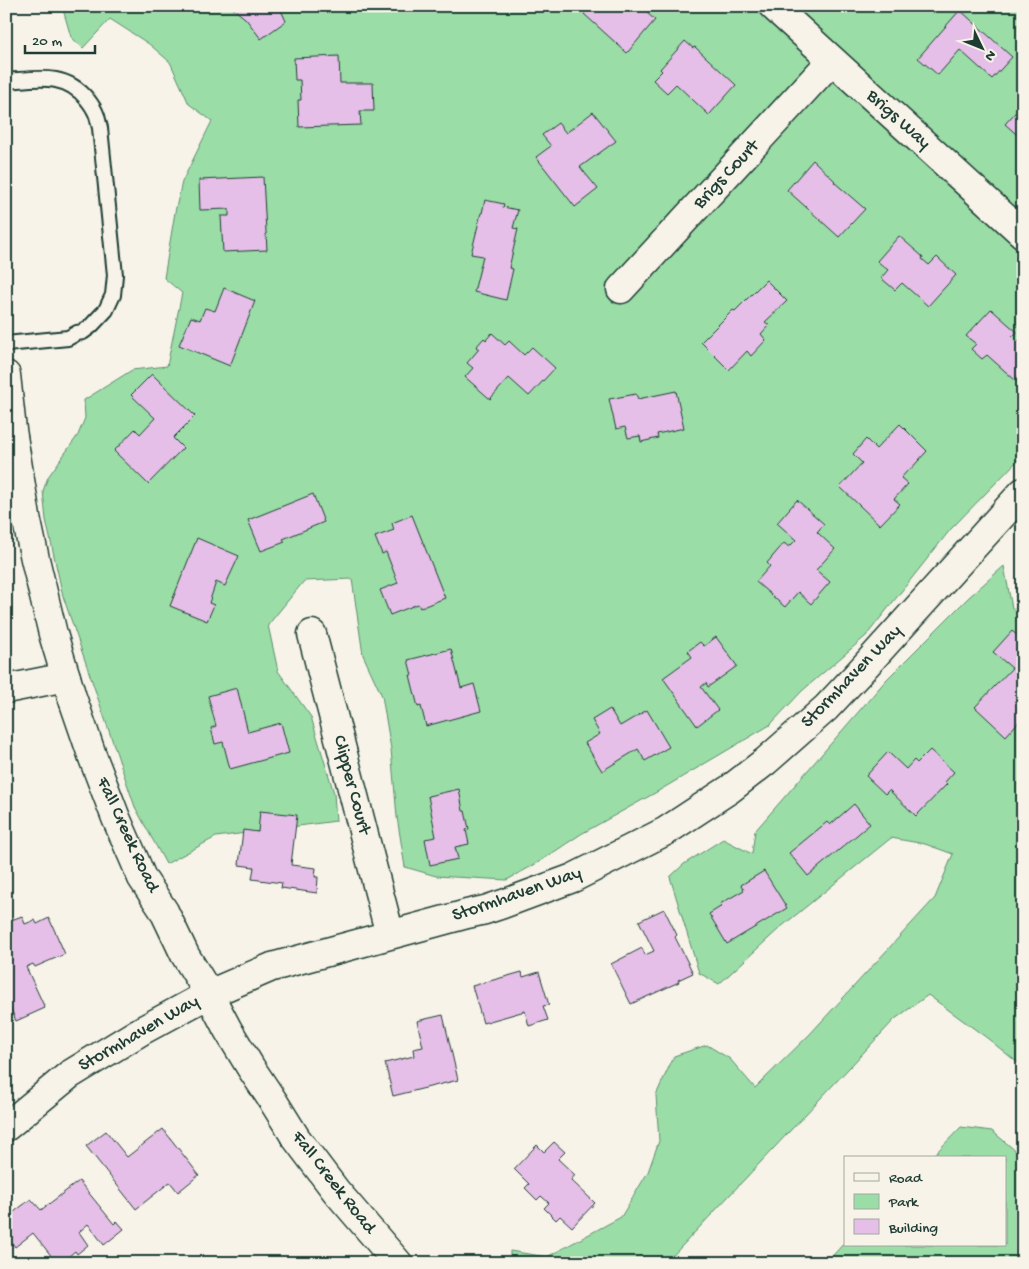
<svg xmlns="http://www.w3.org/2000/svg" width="1029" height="1269" font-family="'Gochi Hand',sans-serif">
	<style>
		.green { fill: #9bdda7; stroke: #5d8d6e }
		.building { fill: #e5bfe8; stroke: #1f3d34 }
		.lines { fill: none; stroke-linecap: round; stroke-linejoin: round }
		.lane-casing { stroke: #1f3d34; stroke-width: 18 }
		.street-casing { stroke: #1f3d34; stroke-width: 31 }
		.secondary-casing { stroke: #1f3d34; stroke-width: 31 }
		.lane { stroke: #f7f3e8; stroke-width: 14 }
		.street { stroke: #f7f3e8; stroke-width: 28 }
		.secondary { stroke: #f7f3e8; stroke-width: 28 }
		.labels { text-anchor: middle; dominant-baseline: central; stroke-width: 4; stroke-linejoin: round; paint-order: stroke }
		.street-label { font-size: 19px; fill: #1f3d34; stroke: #f7f3e8 }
	</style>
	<rect width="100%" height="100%" fill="#f7f3e8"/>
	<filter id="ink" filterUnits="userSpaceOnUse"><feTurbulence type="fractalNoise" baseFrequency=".02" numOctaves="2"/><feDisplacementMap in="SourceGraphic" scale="10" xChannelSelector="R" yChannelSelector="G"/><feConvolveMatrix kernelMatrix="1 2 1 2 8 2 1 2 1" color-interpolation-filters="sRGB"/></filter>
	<g filter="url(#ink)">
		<path class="green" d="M62,6H1023V455L950,530L866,636L802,691L770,725L655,793L581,834L539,862L507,880L436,876L405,867L397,817L391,749L382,696L363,655L352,579L304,581L268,625L278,671L311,717L334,793L336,821L216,837L166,864L135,807L63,596L46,520L43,491L48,477L78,435L85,418L84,400L132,370L167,366L182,293L164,278L175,212L182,182L212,121L189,104L170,62L149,44L110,19L83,48L71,37Z
			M1004,566L1012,608L1023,612V1067L987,1038L928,995L895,1019L666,1263H510V1251L547,1257L621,1217L648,1172L659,1141L656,1095L674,1056L707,1045L730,1059L755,1088L810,1034L935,898L953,854L925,844L891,838L781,927L719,984L699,973L670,877L684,864L723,839L752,854L755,831L887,679L968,598Z
			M961,1127L992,1131L1023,1157V1263H826L845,1242V1245H1005V1158H931Z"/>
		<path class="building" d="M230,6H279L286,21L261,39L246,19Z
			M589,6H649L651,9L647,13L655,20L627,53L584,14L590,7Z
			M960,10L1012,57L992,79L960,50L938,75L918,58Z
			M685,41L693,48L695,47L736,85L709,115L676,84L667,93L653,80L662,71L660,69Z
			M339,56L340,83H373L374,111H360L361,125L299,127L298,100H301L300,80H295L294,58Z
			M1023,104V140L1005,124Z
			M593,112L616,141L580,167L598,189L575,207L536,157L551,146L542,135L558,123L566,133Z
			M813,160L835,181L834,182L865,209L839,237L787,190Z
			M263,177L267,250L223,252L221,216H229V209L200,210L199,180Z
			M485,200L504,204L503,207L518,210L513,228L518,229L509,268L513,269L506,300L474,292L483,256L471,254L481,213H482Z
			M899,236L923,257L922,259L929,265L937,257L956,275L928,306L902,283L895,290L881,278L888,270L877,261Z
			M766,280L787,301L765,322L769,325L761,334L766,340L751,356L747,351L729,370L701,342L733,310L735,311Z
			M224,288L255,301L230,366L179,345L191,317L200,320L205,308L215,311Z
			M991,309L1017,332L1012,337L1017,342L1023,336V371L1015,380L987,355L982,359L971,349L976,344L966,336Z
			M492,333L505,345L509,341L524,355L532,347L555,368L529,396L509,378L490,399L465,377L473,368L467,363L479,349L476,347L484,338L486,340Z
			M152,374L195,416L173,438L183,448L148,484L114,451L135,429L140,434L155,418L131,395Z
			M676,391L684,428L657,434L658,438L641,442L640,436L628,438L625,427L616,429L609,399L636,394L638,399Z
			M900,424L927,451L910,470L909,469L901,478L908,484L894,499L900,504L880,525L840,487L862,463L853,454L866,439L876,449Z
			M313,494L324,522L283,539L285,542L261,551L248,520Z
			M797,500L824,524L817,532L835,549L816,570L830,582L811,604L798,592L785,607L756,582L770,566L767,563L784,543L789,547L796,540L777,523Z
			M412,515L445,598L420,608L418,604L390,615L380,590L398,583L386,552L382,554L375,537L394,530L392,523Z
			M197,538L239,556L225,586L216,582L209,603L214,605L207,621L170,606Z
			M1023,588V603L1015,596Z
			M1012,631L1023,640V717L1006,736L975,707L1012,668L993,652Z
			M716,637L737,666L708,687L706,683L701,687L718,710L697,726L663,678L692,657L688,651L700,642L704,646Z
			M451,649L461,688L474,684L481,711L426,726L421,706L418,707L410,675H412L408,660Z
			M237,688L248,732L281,723L289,753L230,769L223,742L215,744L211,728L216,726L208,696Z
			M610,709L620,726L647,710L669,747L645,761L638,749L602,771L585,743L600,734L592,720Z
			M930,750L954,772L945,782L947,784L916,816L889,790L885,794L866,776L888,752L906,769L914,760L917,763Z
			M459,789L463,811H465L469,829L466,830L469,844L455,847L458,859L430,865L425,839L436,837L428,796Z
			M854,804L870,824L808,876L789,853L827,822L830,825Z
			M260,811L297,815L291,865L316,868L315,877H318L317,893L281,888L282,883L252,879L254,867L239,865L243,830L258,832Z
			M764,871L787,908L727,944L709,914L722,906L720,904L744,890L741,885Z
			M664,909L677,935L675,937L693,973L678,980L679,982L631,1004L611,964L642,948L645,955L654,951L639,921Z
			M22,916L25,924L35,920L37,924L49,918L65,954L35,967L33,964L26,967L45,1008L16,1021L6,997V922Z
			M522,972L523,977L539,972L549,1005L543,1006L548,1020L529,1026L525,1011L483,1023L472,986Z
			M443,1015L458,1080L393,1096L385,1063L414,1056L413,1049L423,1047L417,1021Z
			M163,1129L199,1175L178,1192L170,1182L136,1209L86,1146L106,1131L127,1157Z
			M554,1142L565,1152L558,1159L575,1175L571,1180L595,1203L572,1227L560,1216L556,1220L544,1208L549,1203L541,1196L537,1200L525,1188L529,1184L514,1169L537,1145L544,1152Z
			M79,1181L114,1224L117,1221L124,1229L104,1245L88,1224L79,1232L88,1245L77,1254L75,1251L61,1263H57L33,1233L15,1247L6,1236V1218L31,1199L41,1210Z"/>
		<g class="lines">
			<g class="lane-casing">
				<path id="lane" d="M6,81C37,79 65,72 87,99C91,104 95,110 97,116C98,120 99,124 100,128L115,275L113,295L106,310L91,326L83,332L77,333L68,338L6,344"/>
			</g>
			<g class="street-casing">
				<path id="street" d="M773,6L1023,234
					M621,289L832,60
					M312,634L390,935
					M6,689L66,677
					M6,1127L69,1075L141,1031L209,994L272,967L467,914L485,910L503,904L573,878L666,831L730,789L766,761L826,708L857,675L1023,492"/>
			</g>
			<g class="secondary-casing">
				<path id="secondary" d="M6,375L12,430L26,517L35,559L53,634L72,697L93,758L116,818L134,859L142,878L164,911L185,955L209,994L228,1030L251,1068L273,1101L296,1138L336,1191L398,1263"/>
			</g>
			<use href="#lane" class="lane"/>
			<use href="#street" class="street"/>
			<use href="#secondary" class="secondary"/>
		</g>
	</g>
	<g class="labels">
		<g class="street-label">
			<text transform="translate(898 120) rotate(42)">Brigs Way</text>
			<text transform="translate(727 175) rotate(-47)">Brigs Court</text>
			<text transform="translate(852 677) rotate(-46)">Stormhaven Way</text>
			<text transform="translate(351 785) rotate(75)">Clipper Court</text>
			<text transform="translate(127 835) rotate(65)">Fall Creek Road</text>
			<text transform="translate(517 895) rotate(-19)">Stormhaven Way</text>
			<text transform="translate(139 1034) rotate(-30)">Stormhaven Way</text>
			<text transform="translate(333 1183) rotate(52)">Fall Creek Road</text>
		</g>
	</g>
	<rect width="1029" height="1269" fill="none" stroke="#f7f3e8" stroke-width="25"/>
	<rect x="12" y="12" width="1004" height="1244" fill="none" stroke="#1f3d34" stroke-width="2" filter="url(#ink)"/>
	<rect x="844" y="1156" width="162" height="90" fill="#f7f3e8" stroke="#a1aaa0"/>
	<rect x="854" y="1173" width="25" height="8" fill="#f7f3e8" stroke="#a1aaa0"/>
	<text x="889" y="1182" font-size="15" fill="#1f3d34">Road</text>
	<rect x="854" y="1194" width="25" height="15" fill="#9bdda7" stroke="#a1aaa0"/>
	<text x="889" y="1206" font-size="15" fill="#1f3d34">Park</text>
	<rect x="854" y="1219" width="25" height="15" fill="#e5bfe8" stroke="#a1aaa0"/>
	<text x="889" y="1232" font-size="15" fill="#1f3d34">Building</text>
	<g transform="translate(982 48) rotate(133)" stroke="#f7f3e8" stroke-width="4" paint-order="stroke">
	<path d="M0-4L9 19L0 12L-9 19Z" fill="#1f3d34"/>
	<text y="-8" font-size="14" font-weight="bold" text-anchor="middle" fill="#1f3d34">N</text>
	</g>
	<path d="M25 45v8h70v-8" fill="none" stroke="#1f3d34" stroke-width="2.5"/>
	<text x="32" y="45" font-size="15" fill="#1f3d34" stroke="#f7f3e8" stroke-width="4" paint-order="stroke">20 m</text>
</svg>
